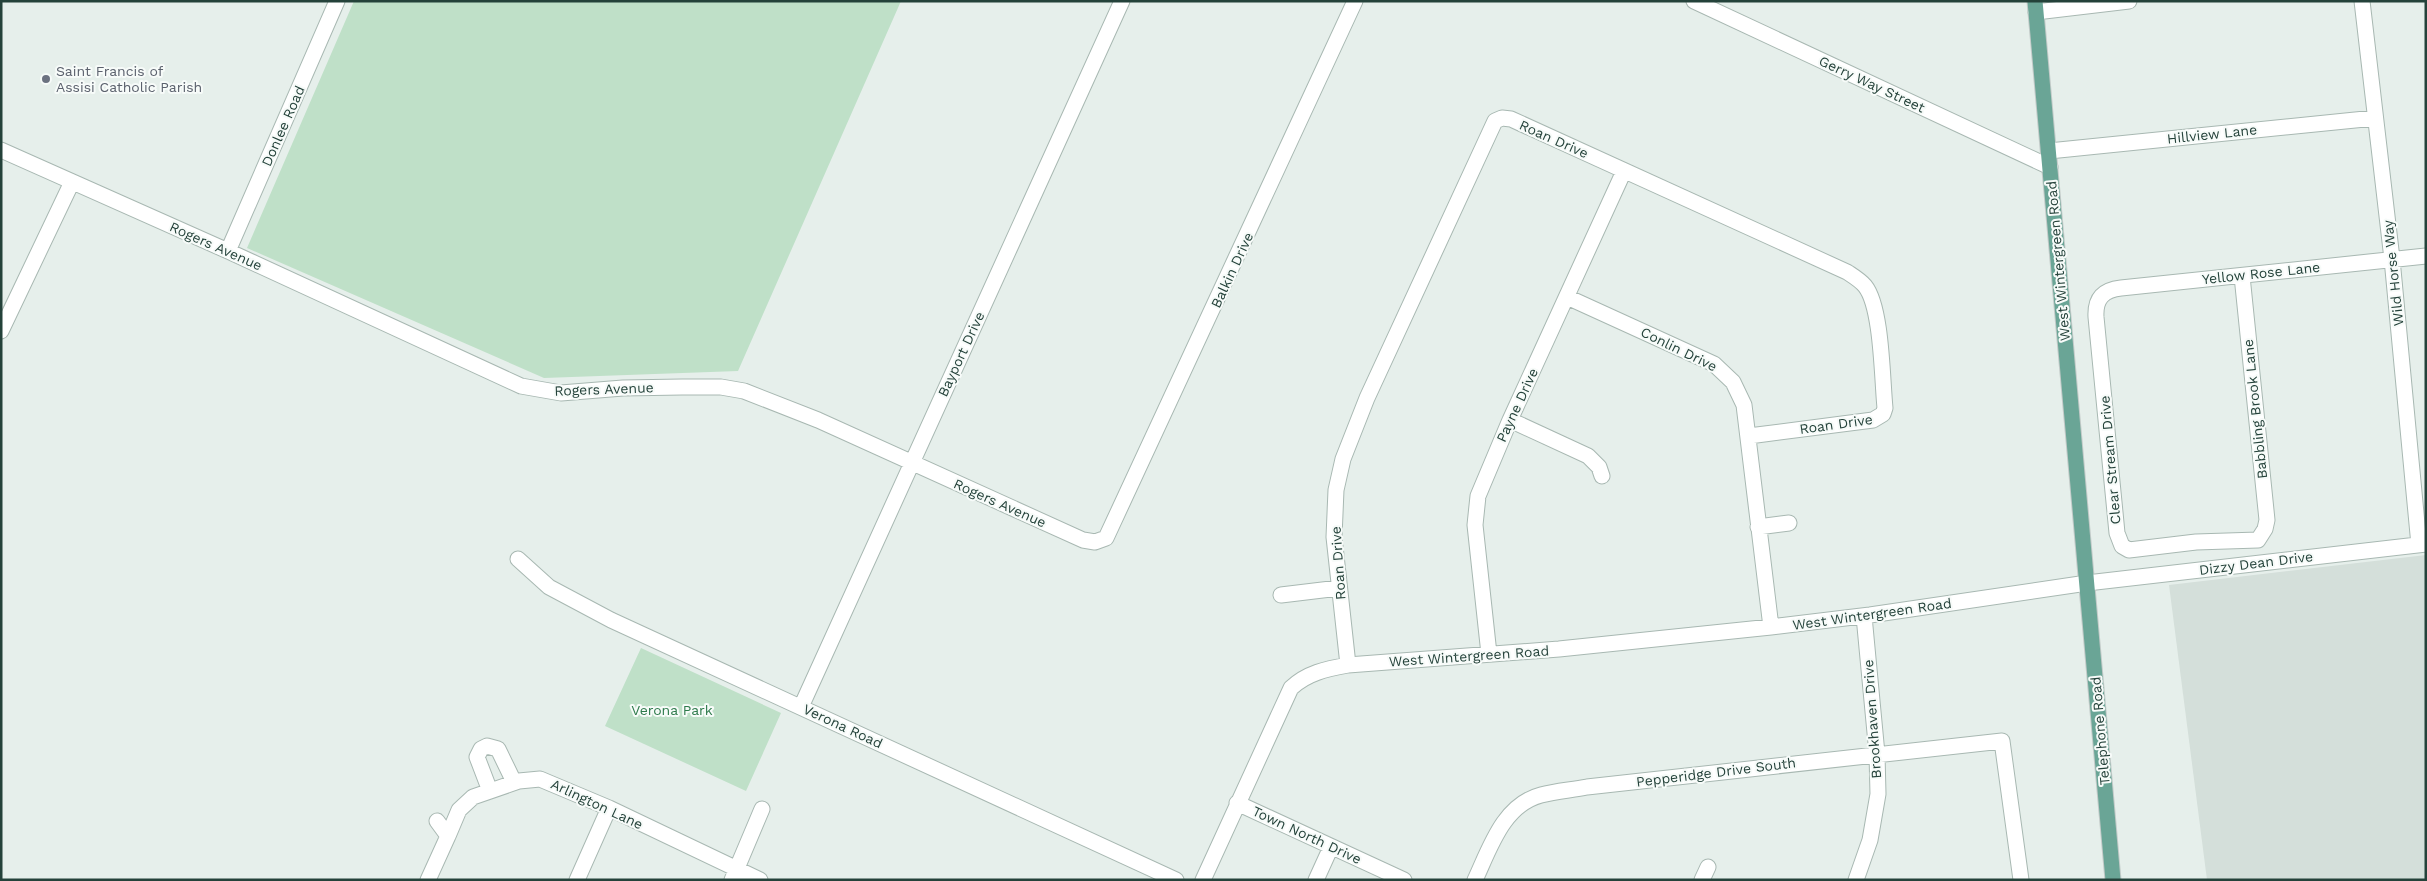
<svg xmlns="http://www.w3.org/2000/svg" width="2427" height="881" font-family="'Work Sans',sans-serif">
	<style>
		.built { fill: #d4dfda }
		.green { fill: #bfe0c8 }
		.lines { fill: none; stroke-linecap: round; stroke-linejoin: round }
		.minor-casing { stroke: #a8b8b2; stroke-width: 17 }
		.major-casing { stroke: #c2cac8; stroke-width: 17 }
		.minor { stroke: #fff; stroke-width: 15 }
		.major { stroke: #6aa596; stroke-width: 15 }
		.worship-dot { fill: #6b7280; stroke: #f7fbf9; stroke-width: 2 }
		.labels { text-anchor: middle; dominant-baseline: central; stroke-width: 4; stroke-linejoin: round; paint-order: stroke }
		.worship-label { font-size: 14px; fill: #5b616d; stroke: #f7fbf9; text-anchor: start }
		.street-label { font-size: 14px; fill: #24423a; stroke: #f7fbf9 }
		.park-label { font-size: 14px; fill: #2d7a4b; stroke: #f7fbf9 }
	</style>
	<rect width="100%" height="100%" fill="#e6efeb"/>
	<path class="built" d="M2426,555V880H2207L2169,585Z"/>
	<path class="green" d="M354,1H901L738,371L544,378L247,248Z
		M641,648L781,713L746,791L605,726Z"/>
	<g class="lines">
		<g class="minor-casing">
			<path id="minor" d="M1694,1L2050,167
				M2362,1L2392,259L2419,545
				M2036,12L2129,1
				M1,150L228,251L521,386L561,393L623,388L682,387H721L744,391L818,420L1083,540L1095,542L1106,538L1355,1
				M2049,151L2375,118
				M228,251L337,1
				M2242,276L2267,520L2265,529L2258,540L2196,542L2129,550L2122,546L2117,533L2096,317C2095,299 2103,290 2121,288L2426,256
				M1567,297L1714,364L1733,382L1744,405L1771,627
				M1,331L72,182
				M1510,420L1588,456L1599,467L1602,476
				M1758,527L1789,523
				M518,559L549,587L611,620L1176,880
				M1281,595L1339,588
				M1489,654L1475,525L1478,496L1510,420L1624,171
				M1348,665L1334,537L1336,490L1343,459L1367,398L1495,121L1502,118L1511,119L1847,272C1853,276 1860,280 1865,286C1882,307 1882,379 1885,408L1883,414L1873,420L1749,436
				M801,707L1122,1
				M490,791L477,757L481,749L487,746L498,749L514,782
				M1237,803L1404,880
				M448,836L459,810L473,797L519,781L540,779L609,808L760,880
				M428,880L448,836L437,821
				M577,880L609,808
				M732,880L762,809
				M1203,880L1291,688C1307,673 1326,669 1348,665L1559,649L1771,627L1870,615L2087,583L2426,544
				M1316,880L1331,847
				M1475,880C1490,848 1503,805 1541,795C1556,791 1572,790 1587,787L2002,741L2021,880
				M1702,880L1708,867
				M1856,880L1870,840L1878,794L1877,754L1864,616"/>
		</g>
		<g class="major-casing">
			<path id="major" d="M2035,1L2113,880"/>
		</g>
		<use href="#minor" class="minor"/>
		<use href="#major" class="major"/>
	</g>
	<circle class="worship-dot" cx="46" cy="79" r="5"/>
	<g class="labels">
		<g class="worship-label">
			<text x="56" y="71">Saint Francis of<tspan x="56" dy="16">Assisi Catholic Parish</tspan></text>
		</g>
		<g class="street-label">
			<text transform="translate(1872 84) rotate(25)">Gerry Way Street</text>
			<text transform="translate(283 126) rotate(-66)">Donlee Road</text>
			<text transform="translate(2212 134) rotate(-6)">Hillview Lane</text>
			<text transform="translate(1554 139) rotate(24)">Roan Drive</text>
			<text transform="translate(216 246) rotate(24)">Rogers Avenue</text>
			<text transform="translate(2058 261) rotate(-95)">West Wintergreen Road</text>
			<text transform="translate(1232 270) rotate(-65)">Balkin Drive</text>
			<text transform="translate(2261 273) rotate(-6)">Yellow Rose Lane</text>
			<text transform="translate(2393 273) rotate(-96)">Wild Horse Way</text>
			<text transform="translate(1679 349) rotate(26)">Conlin Drive</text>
			<text transform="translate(961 354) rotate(-65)">Bayport Drive</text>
			<text transform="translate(604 389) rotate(-2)">Rogers Avenue</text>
			<text transform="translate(1517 405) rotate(-65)">Payne Drive</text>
			<text transform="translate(2255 409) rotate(-96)">Babbling Brook Lane</text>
			<text transform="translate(1836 424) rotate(-8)">Roan Drive</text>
			<text transform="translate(2110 460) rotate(-95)">Clear Stream Drive</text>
			<text transform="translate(1000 503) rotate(24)">Rogers Avenue</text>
			<text transform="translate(1338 563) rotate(-94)">Roan Drive</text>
			<text transform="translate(2256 563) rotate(-7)">Dizzy Dean Drive</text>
			<text transform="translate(1872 614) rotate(-8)">West Wintergreen Road</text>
			<text transform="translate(1469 656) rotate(-4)">West Wintergreen Road</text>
			<text transform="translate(1872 719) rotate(-94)">Brookhaven Drive</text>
			<text transform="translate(843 726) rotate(25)">Verona Road</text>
			<text transform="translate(2100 731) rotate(-95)">Telephone Road</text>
			<text transform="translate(1716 772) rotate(-7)">Pepperidge Drive South</text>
			<text transform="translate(597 804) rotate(25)">Arlington Lane</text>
			<text transform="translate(1307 835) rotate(25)">Town North Drive</text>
		</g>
		<g class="park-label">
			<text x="672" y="710">Verona Park</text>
		</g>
	</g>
	<rect width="2427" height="881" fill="none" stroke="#24423a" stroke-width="5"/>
</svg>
